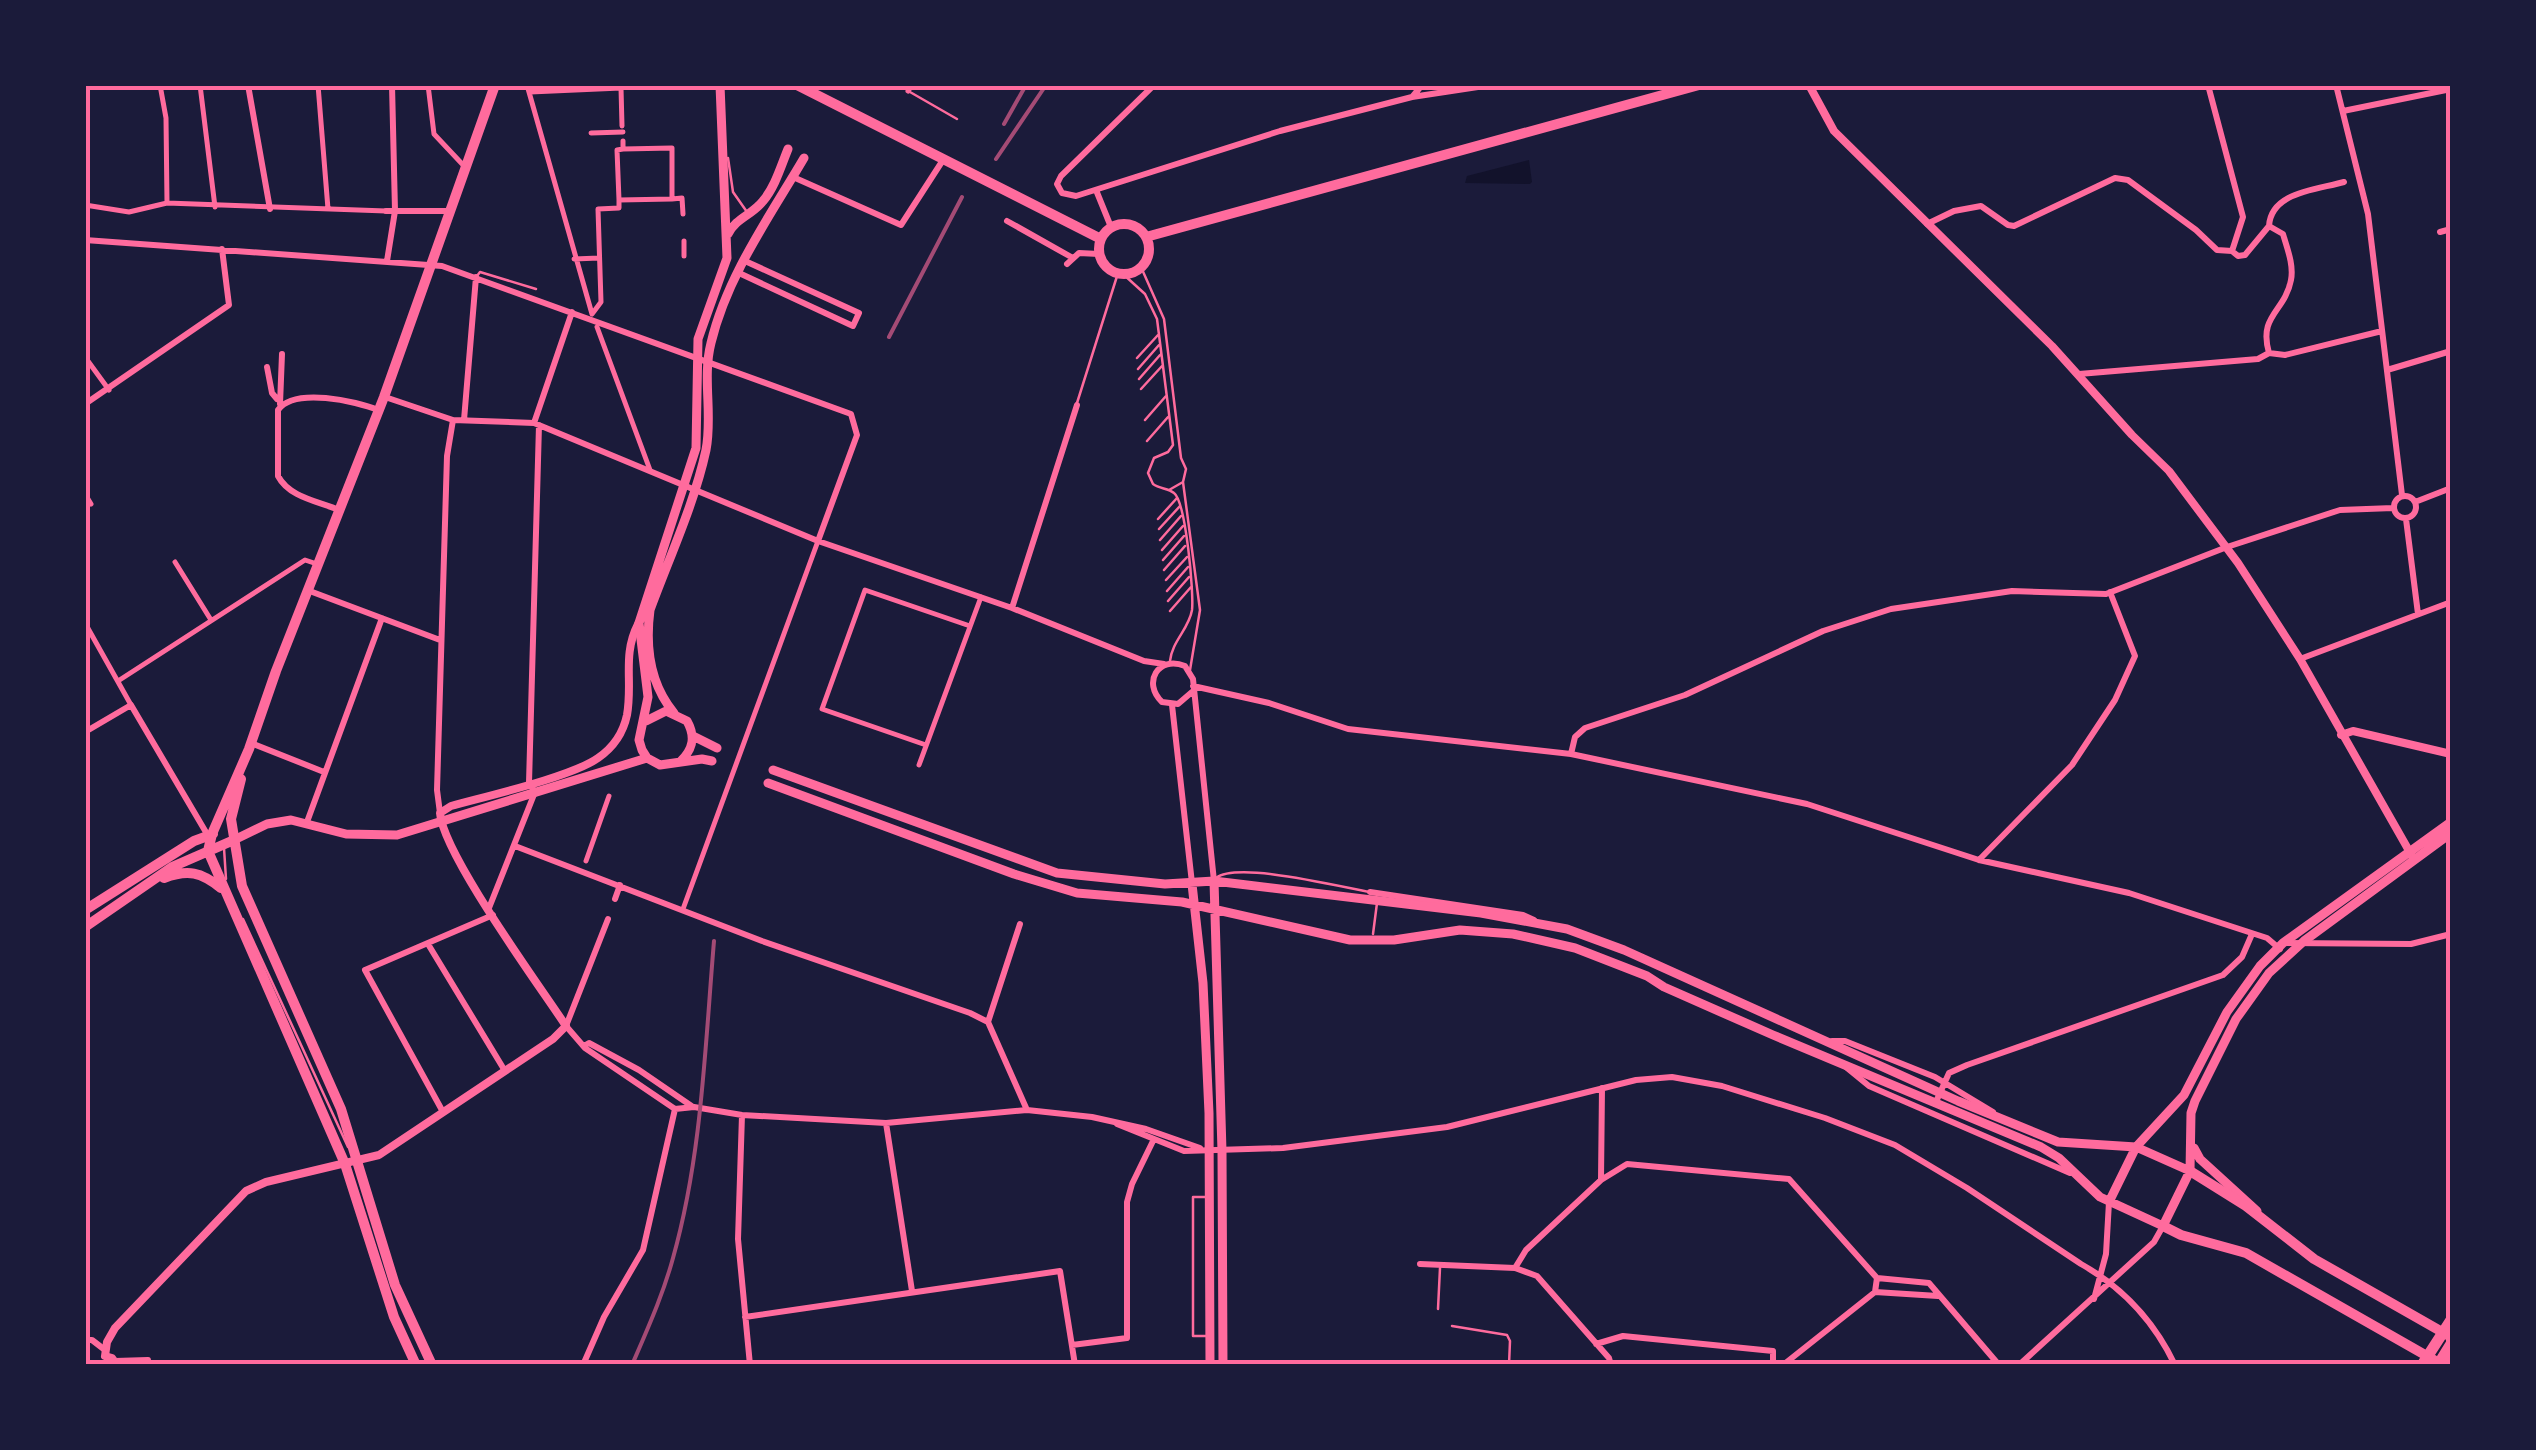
<svg xmlns="http://www.w3.org/2000/svg" width="2536" height="1450" font-family="Roboto,sans-serif">
	<style>
		.water { fill: #12122b }
		.lines { fill: none; stroke-linecap: round; stroke-linejoin: round }
		.service { stroke: #ff6b9d; stroke-width: 2.5 }
		.pedestrian { stroke: #ff6b9d; stroke-width: 5 }
		.minor { stroke: #ff6b9d; stroke-width: 6 }
		.tertiary { stroke: #ff6b9d; stroke-width: 8 }
		.secondary { stroke: #ff6b9d; stroke-width: 9 }
		.primary { stroke: #ff6b9d; stroke-width: 10 }
		.trunk { stroke: #ff6b9d; stroke-width: 10 }
		.motorway { stroke: #ff6b9d; stroke-width: 11 }
		.rail { stroke: #a44b75; stroke-width: 4 }
		.neatline { fill: none; stroke: #ff6b9d; stroke-width: 4 }
	</style>
	<rect width="100%" height="100%" fill="#1b1b3a"/>
	<path class="water" d="M1529,160L1532,182L1530,184L1465,183L1467,176Z"/>
	<g class="lines">
		<path class="service" d="M910,92L957,119
			M728,158L733,192L747,212
			M1141,267L1164,319L1181,458L1186,469L1183,482L1200,610L1190,670
			M1123,274L1145,294L1157,319L1173,445L1168,452L1154,458L1148,473L1153,484C1160,489 1168,488 1174,493C1186,502 1194,594 1192,610C1189,629 1172,641 1170,661
			M477,276L480,272L536,289
			M1137,358L1158,335
			M1138,369L1159,345
			M1139,379L1160,355
			M1141,389L1162,366
			M1077,403L1118,273
			M1145,420L1166,396
			M1147,441L1168,417
			M1169,490L1183,482
			M1158,519L1177,498
			M1159,529L1180,506
			M1160,540L1181,516
			M1162,550L1183,526
			M1163,560L1184,536
			M1164,570L1185,546
			M1166,580L1187,557
			M1167,591L1188,567
			M1168,601L1189,577
			M1170,611L1191,587
			M224,848L226,879
			M1216,878C1238,861 1341,887 1370,892
			M243,919L348,1147
			M1373,934L1377,903
			M1207,1197H1193V1336H1209
			M1438,1309L1440,1268
			M1452,1326L1507,1335L1510,1341L1509,1365"/>
		<path class="pedestrian" d="M160,85L166,118L167,203
			M200,85L215,207
			M318,85L328,209
			M428,85L434,134L465,167
			M527,85L592,314
			M908,91L912,85
			M530,92L621,88L622,126
			M591,133L623,132
			M623,141V149L617,150L619,200L672,199V148L623,149
			M672,199L682,198L683,214
			M85,205L129,212L167,203L386,211
			M684,241V256
			M574,259L599,258
			M592,314L601,302L598,209L619,208V200
			M597,327L650,470
			M85,357L109,390
			M85,494L91,504
			M175,562L211,620
			M85,623L131,705
			M118,681L305,560L317,564
			M926,745L822,709L865,590L970,626
			M919,765L981,597
			M586,861L609,796
			M683,909L818,541"/>
		<path class="minor" d="M248,85L270,209
			M1154,85L1061,176L1057,184L1062,193L1076,196L1280,131L1412,97L1491,85
			M2208,85L2243,217L2232,251L2238,256L2245,255L2269,226L2283,234C2287,248 2294,265 2291,280C2285,312 2258,315 2269,353L2285,355L2382,331
			M2336,85L2368,214L2402,495
			M1413,96L1422,85
			M2343,111L2451,89
			M793,177L901,225L943,160
			M1096,190L1111,227
			M386,211H449
			M1007,221L1073,258
			M1927,224L1954,211L1981,206L2008,225L2014,226L2115,178L2128,180L2196,230L2217,250L2232,251
			M2269,226C2271,192 2316,190 2344,182
			M2440,232L2451,229
			M85,240L442,266L851,414L857,435L818,541
			M387,261L395,211L392,85
			M1067,264L1079,253L1099,254
			M739,273L853,326L859,313L745,261
			M267,367L272,393L277,399
			M2387,370L2451,351
			M2079,374L2258,359L2269,353
			M385,397L453,420L534,423L818,541L1012,608L1144,661L1164,664
			M85,404L229,305L222,249
			M280,404L282,354
			M464,420L476,277
			M534,423L572,312
			M2394 507a11 11 0 1 1 22 0a11 11 0 1 1-22 0Z
			M2415,502L2451,488
			M339,510C317,501 289,497 278,476V410C294,387 356,401 378,410
			M2406,519L2418,614
			M307,590L440,640
			M1012,608L1077,405
			M2300,659L2451,602
			M1193,686L1269,703L1348,729L1571,754L1807,804L1979,860L2129,893L2267,938L2280,949
			M1192,692L1178,704L1162,702C1142,683 1158,655 1185,666L1193,679L1214,881
			M1172,705L1192,883
			M85,732L131,705L207,834
			M251,743L324,772
			M1571,754L1575,737L1585,728L1685,695L1823,631L1891,609L2012,591L2106,594L2227,547L2340,510L2393,508
			M440,813L437,790L447,456L453,420
			M307,822L382,618
			M515,846L762,941L970,1013L988,1022L1027,1110
			M1979,860L2072,765L2115,700L2135,656L2110,592
			M1370,892L1523,915L1534,920
			M615,899L620,885
			M489,908L535,792L529,783L539,425
			M608,919L566,1026L585,1048L675,1109L694,1107L742,1115L886,1123L1027,1110L1092,1117L1146,1129L1200,1148
			M2284,943L2411,944L2451,934
			M428,944L505,1071
			M988,1022L1020,924
			M1832,1041H1845L1935,1077L1993,1112
			M584,1046L589,1043L639,1070L693,1107
			M1847,1068L1869,1086L2070,1173
			M1935,1104L1949,1073L1967,1065L2223,975L2242,957L2252,934
			M443,1112L365,970L493,915
			M742,1115L738,1239L750,1365
			M886,1123L912,1291
			M1117,1124L1184,1151L1283,1148L1447,1127L1636,1080L1672,1077L1722,1086L1825,1118L1895,1145L1967,1188L2081,1264C2122,1287 2154,1321 2175,1365
			M1601,1179L1602,1088
			M1420,1264L1515,1268L1537,1276L1609,1358L1611,1365
			M1515,1268L1526,1250L1601,1180L1627,1164L1789,1179L1877,1278
			M1877,1278L1929,1283L1999,1365
			M1875,1292L1938,1296
			M2094,1299L2106,1254L2109,1202
			M745,1317L1060,1271L1075,1365
			M85,1340H92L105,1350
			M1596,1344L1623,1336L1773,1351V1365
			M1072,1345L1127,1338V1202L1132,1184L1153,1141
			M115,1361L148,1360
			M583,1365L604,1317L643,1250L675,1109
			M1783,1365L1875,1292L1877,1278
			M2019,1365L2154,1242L2163,1226"/>
		<path class="tertiary" d="M1809,85L1834,131L2052,346L2132,435L2169,471L2238,563L2300,659L2412,856
			M2341,735L2353,731L2451,754
			M105,1356L107,1342L115,1328L246,1191L266,1182L379,1155L553,1039L566,1026C539,985 443,854 440,813L451,806C487,796 571,777 598,758C614,747 623,734 627,715C633,682 622,655 638,624
			M105,1356L112,1358L117,1365"/>
		<path class="secondary" d="M728,234C736,218 752,215 763,201C775,187 781,166 788,149
			M674,713C650,684 645,648 650,610C669,558 694,505 706,450C713,415 702,378 711,343C727,276 770,216 804,158
			M646,721L666,711L687,721C696,737 693,749 681,761
			M693,736L717,748
			M712,761L702,759L660,765L647,758L642,750L639,740L648,697L639,623L696,448L698,339L727,258L720,85
			M773,770L1057,873L1165,884L1214,881L1481,913L1567,929L1624,950L1958,1101L2058,1142L2136,1147L2190,1171
			M768,783L1014,874L1077,893L1182,902L1350,940H1394L1460,930L1513,934L1575,948L1647,976L1664,987L1773,1035L2041,1147L2059,1158L2100,1197L2163,1226L2190,1171L2191,1113L2195,1101L2236,1019L2269,973L2304,941L2451,833
			M234,840L267,824L291,820L346,834L397,835L647,758
			M1214,881L1222,1151L1223,1365
			M1192,884L1203,983L1209,1113L1210,1365
			M2194,1148L2200,1159L2257,1211
			M2109,1202L2136,1147L2184,1095L2227,1012L2260,966L2283,943L2451,822"/>
		<path class="primary" d="M797,85L1101,239
			M1099 249a25 25 0 1 1 50 0a25 25 0 1 1-50 0Z
			M1146,237L1699,85
			M241,779L231,819L242,886L341,1109L395,1285L432,1365
			M164,878C188,869 201,872 221,888
			M85,910L194,841L213,834
			M85,927L172,867L234,840
			M416,1365L394,1317L345,1164L208,851L212,834L249,749L276,671L384,397L495,85"/>
		<path class="trunk" d="M2190,1171L2246,1206L2314,1259L2451,1337
			M2163,1226L2181,1235L2246,1253L2434,1360"/>
		<path class="motorway" d="M2422,1365L2451,1320
			M2438,1365L2451,1344"/>
		<path class="rail" d="M1004,124L1026,85
			M996,159L1046,85
			M889,337L962,197
			M632,1365C647,1330 663,1295 673,1258C702,1155 705,1047 714,941"/>
	</g>
	<rect width="2536" height="1450" fill="none" stroke="#1b1b3a" stroke-width="175"/>
	<rect x="88" y="88" width="2360" height="1274" class="neatline"/>
</svg>
